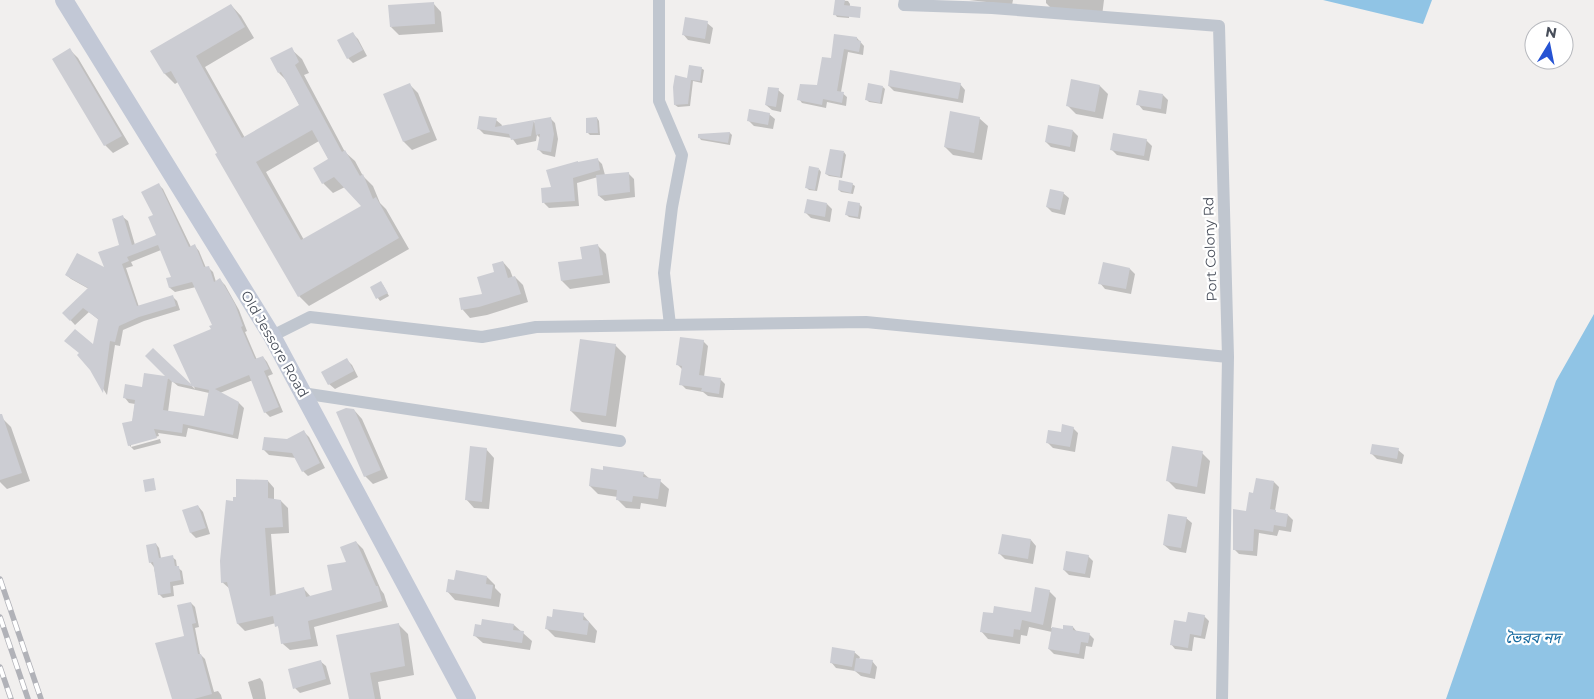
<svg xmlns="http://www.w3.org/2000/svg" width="1594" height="699" font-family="Montserrat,'Noto Sans Bengali',sans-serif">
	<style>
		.water { fill: #90c4e5 }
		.shadow { fill: #0003; fill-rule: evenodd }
		.building { fill: #cccdd3; fill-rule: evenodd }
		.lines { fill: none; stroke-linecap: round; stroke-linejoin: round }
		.street { stroke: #c0c6cf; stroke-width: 12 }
		.secondary { stroke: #c2c8d6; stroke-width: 18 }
		.rail-casing { stroke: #b1b2b8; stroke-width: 5.5 }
		.rail { stroke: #fff; stroke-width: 4; stroke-dasharray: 11; stroke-linecap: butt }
		.labels { text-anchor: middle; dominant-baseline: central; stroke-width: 4.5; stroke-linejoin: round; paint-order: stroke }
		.street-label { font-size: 14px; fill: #484e5a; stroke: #fff }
		.water-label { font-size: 15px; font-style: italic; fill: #166a9f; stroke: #fff }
	</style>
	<rect width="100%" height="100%" fill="#f1efee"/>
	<path class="water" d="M1323,0H1432L1423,24Z
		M1594,314V699H1446L1556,381Z"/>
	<path class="shadow" d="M836,0L848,1L850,4L849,18L837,17L835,14Z
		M969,0H1013L1012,5Z
		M1046,0H1104L1102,16L1054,11L1046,3Z
		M433,3L441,12L443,32L399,35L391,27Z
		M231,5L241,16L254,38L205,67L245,138L300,106L286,80L279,73L291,49L302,59L309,73L304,75L345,152L355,161L363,176L373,186L380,203L386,209L409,249L309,306L299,296L178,82L175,84L165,74L152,51ZM319,141L329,160L323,183L333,193L345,187L363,206L304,240L266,172Z
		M707,23L713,28L710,44L688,40L683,34Z
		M353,34L358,39L367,56L353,63L348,58Z
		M835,36L857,38L864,46L863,55L848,52L841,92L847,97L846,106L827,102L826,108L802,103L799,99L818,87L832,60Z
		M70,50L78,58L129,144L113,153L105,145Z
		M701,68L704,70L702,83L693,81L690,106L678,107L675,105L688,79Z
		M1072,81L1100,86L1108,94L1103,119L1076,114L1068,106Z
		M960,84L965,90L963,103L894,91L889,86Z
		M410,85L418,93L437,140L412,150L404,142L385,95Z
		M883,87L885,89L882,104L869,102L867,100Z
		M778,90L784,95L781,112L772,110L766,105Z
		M1163,95L1168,100L1166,114L1143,110L1138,104Z
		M769,114L775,119L773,129L754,126L749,121Z
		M550,118L555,123L558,139L555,157L543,154L539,150L541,139L537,135L536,141L517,145L512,138L484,134L478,128L496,120L502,125L501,128L533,121L536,124Z
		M597,118L599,121L600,135H590L588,133Z
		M979,118L988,126L982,160L953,155L945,147Z
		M1073,131L1078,136L1075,152L1051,147L1046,142Z
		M730,133L732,135L730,145L701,140L699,137Z
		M1146,140L1152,146L1149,161L1117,155L1112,150Z
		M844,152L846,155L842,178L829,176L826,174Z
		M597,159L602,164L605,175L628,173L634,179L635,197L605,201L599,196L598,177L577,183L579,206L549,208L544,203L552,188L578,163Z
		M819,169L821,172L817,191L809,190L807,188Z
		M852,184L855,186L853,194L841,192L839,190Z
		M159,185L163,189L191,247L195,246L199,251L206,268L208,267L213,272L216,282L220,280L225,285L239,310L247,331L245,332L257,360L263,357L267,362L273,374L268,376L283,412L270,417L265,412L253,380L220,393L239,403L244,408L238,439L188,428L186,437L158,433L159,436L131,444V447L160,439L161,443L134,450L129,445L135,404L129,403L125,398L169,378L153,350L195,389L175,346L212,330L214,325L196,287L175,292L170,288L168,279L173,277L161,250L131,262L133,266L126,268L139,307L172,296L177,301L180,310L144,321L123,330L120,346L115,345L107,395L91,369L99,320L89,312L75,325L64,313L89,289L71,279L66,275L106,270L121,246L123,217L128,221L135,245L158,236L155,215ZM172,381L178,386L209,393L205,417L168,412Z
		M1063,193L1069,198L1065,215L1052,212L1047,207Z
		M827,204L832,209L830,222L811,218L806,213Z
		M859,204L862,207L860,219L849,217L846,214Z
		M598,246L606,254L610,283L570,289L562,281L559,263L583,260Z
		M503,262L510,270L513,278L515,277L523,285L528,302L487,315L470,318L463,310L461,299L484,295Z
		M1130,269L1135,274L1131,294L1105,289L1100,283Z
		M383,285L389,296L380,301L371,288Z
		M703,341L708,346L704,377L720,379L725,384L723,398L708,396L703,392L686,389L681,384L683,370L677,364Z
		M615,345L626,356L616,427L582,422L571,411Z
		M347,360L352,365L358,377L335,389L329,384Z
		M354,410L362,419L388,478L373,484L365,476Z
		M0,419H3L11,427L30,481L7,489L0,482Z
		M1073,428L1078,433L1075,452L1053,448L1047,442Z
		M304,432L309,437L325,468L308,476L303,471L296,458L269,455L264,450Z
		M486,449L494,458L489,509L474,508L466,499Z
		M1398,450L1404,455L1402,464L1377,459L1372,454Z
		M1202,453L1210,461L1205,494L1176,489L1168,481Z
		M643,473L650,479L660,481L669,489L666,507L641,503L640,509L626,508L617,499L618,497L598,494L590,486Z
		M268,481L274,488V500L281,501L288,508L289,533L271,534L276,596L304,589L311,597L333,591L356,542L363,549L381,590L384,594L388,607L314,627L318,646L290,650L283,644L280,630L276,623L245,631L238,624L230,589L222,582L235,503Z
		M1274,482L1279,487L1275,511L1279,514L1288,515L1293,520L1291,532L1279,530L1277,536L1259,533L1257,556L1239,554L1234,549L1254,495Z
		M198,506L203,512L210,534L196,538L191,533Z
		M1186,518L1192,523L1186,553L1170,550L1164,545Z
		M1031,540L1036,546L1033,564L1005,559L1000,554Z
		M156,544L159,548L161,558L172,557L176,560L177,567L182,571L184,584L173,586L174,596L163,598L159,594L154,567L150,562Z
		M1088,556L1093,561L1090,578L1069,575L1064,570Z
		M487,577L495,585V588L501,594L499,607L455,600L447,591Z
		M1049,591L1056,598L1051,628L1064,630L1073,627L1077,632L1089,634L1094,639L1092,647L1086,646L1084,659L1054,654L1049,649L1052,632L1029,627L1027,636L1021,635L1020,644L988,639L981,631L1032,614Z
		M191,603L195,607L199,627L195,628L200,654L205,659L214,692L218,691L221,695L222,699H172Z
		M583,615L597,631L595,643L555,637L547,629L553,618Z
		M1204,616L1209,621L1205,639L1194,637L1192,651L1175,649L1171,644L1187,624Z
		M399,625L408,634L414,675L378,682L381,699H350Z
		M514,625L532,641L530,650L483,643L474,635Z
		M854,652L860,657L859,659L872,661L877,667L875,679L861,676L855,671L836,668L831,662Z
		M320,661L326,666L331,684L300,693L295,688Z
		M260,678L263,682L266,699H253L248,682Z"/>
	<path class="building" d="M835,0H845L844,5L861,7L860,18L833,15Z
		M434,2L435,24L390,27L388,5Z
		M231,4L245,27L196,56L242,138L299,105L281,72L278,73L270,58L292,47L299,62L295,65L342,152L345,150L360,176L363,174L373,199L376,197L399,238L298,297L215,154L217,153L171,71L164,74L150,51ZM312,130L328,159L313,168L322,184L334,177L361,206L301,240L256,162Z
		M685,17L708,21L705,39L682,35Z
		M353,32L363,50L347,59L337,40Z
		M834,34L857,37V40L861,41L859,52L844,49L837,91L844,92L842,103L823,99L822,105L797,100L800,84L817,85L822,57L831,58Z
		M70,48L122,136L104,146L52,59Z
		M689,65L702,67L700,81L691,80L688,104L674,105L673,87L675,75L687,78Z
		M890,70L961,83L958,99L888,86Z
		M1071,79L1100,85L1095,112L1066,106Z
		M410,83L430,132L403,142L383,94Z
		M868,83L883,86L880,103L865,100Z
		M768,87L779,88L776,107L765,105Z
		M1139,90L1163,94L1161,109L1136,105Z
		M749,109L770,113L768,125L747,121Z
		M950,111L980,117L974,153L944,147Z
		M479,116L497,118L495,127L534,120L531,136L511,140L509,134L477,129Z
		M551,117L554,134L551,152L537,150L540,134L536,135L534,120Z
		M597,117L598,133H586V118Z
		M1048,125L1073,130L1070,147L1045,142Z
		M730,132L728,143L698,138V134Z
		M1113,133L1147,139L1144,156L1110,150Z
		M830,149L844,151L840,177L825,174Z
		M598,158L600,170L573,178L575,201L542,203L541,188L551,187L546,170L578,161V162Z
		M809,166L819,168L815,190L805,188Z
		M629,172L630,192L598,196L596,175Z
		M839,180L853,183L851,193L838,190Z
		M159,183L189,247L195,244L204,267L209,266L214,282L220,278L235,304L243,326L241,327L255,359L263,356L269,369L264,371L279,407L264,413L249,375L215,389L239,402L233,435L183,424L182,433L154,429L157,438L128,446L122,423L132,421L135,400L123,398L125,384L142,387L144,373L165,376L145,356L153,348L191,384L173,345L211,329L209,326L212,325L192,282L169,288L166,278L171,277L158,245L127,257L129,261L122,264L137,306L173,295L176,306L139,317L119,326L115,342L110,341L103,393L90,370L77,355L79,353L64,341L75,329L93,344L98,319L83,308L70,321L62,313L88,288L65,275L77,253L104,267L98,252L119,245L112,219L123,215L132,245L156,235L148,217L153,215L141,192ZM168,378L172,382L209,390L204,416L163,410Z
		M1050,189L1064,192L1060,210L1046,207Z
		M807,199L827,203L825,217L804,213Z
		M848,201L860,203L858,217L845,215Z
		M598,244L603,275L561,281L558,262L582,259L580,247Z
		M503,261L508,278L515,276L521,294L479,307L461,310L459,298L482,294L477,277L494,272L492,264Z
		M1103,262L1130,268L1126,289L1098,284Z
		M381,281L388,293L376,299L370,287Z
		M680,337L704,340L699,375L721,378L719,394L701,391L702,388L679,385L682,366L676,365Z
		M580,339L616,344L606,416L570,411Z
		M347,358L354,371L328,385L321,372Z
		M346,408L354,409L381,470L364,477L336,412Z
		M0,414H2L22,473L0,480Z
		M1062,424L1074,427L1070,447L1046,443L1048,430L1061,432Z
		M304,430L320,463L302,472L292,453L262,450L264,437L287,439Z
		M1372,444L1399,448L1397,459L1370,454Z
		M470,446L487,448L482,502L465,500Z
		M1172,446L1203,451L1197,487L1166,481Z
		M603,466L644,472L643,477L661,479L658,499L633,496L632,502L616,500L617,490L589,486L591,468L603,470Z
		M154,478L156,490L145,492L143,480Z
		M1256,478L1274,481L1270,509L1276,510V512L1288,514L1286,527L1274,525L1273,532L1254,529L1253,551L1233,550V509L1246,511L1249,492L1253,493Z
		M236,479L268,480V498L281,500L283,527L265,528L270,596L304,587L306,597L332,590L327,565L346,562L340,547L356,541L376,586H378L382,601L308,621L311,639L281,644L278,626L275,627L273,616L237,624L227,582L221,583L220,561L226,500L233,501V497H236Z
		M198,505L206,528L190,533L182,510Z
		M1168,514L1187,517L1181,548L1163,545Z
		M1002,534L1031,539L1028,559L998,554Z
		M156,543L159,558L173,555L175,566H179L181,580L170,582L171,593L158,595L153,562L149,563L146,545Z
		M1066,551L1089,555L1085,574L1063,570Z
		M456,570L487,576L486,584L493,585L491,599L446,592L448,579L454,580Z
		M1035,587L1050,590L1043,625L1022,620L1020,630L1014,629L1013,637L980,632L983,612L993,613L994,606L1031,612Z
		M191,602L196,623L192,624L198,654H201L212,694L194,699H172L155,643L184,636L177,605Z
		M553,609L584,613L583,620L589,621L587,635L545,629L547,616L552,617Z
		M1188,612L1205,615L1201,636L1190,634L1188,648L1170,645L1174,620L1186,622Z
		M482,619L514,624L513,630L524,631L522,643L473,636L475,624L481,625Z
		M399,623L405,666L370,673L375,699H349L336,635Z
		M1063,625L1073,626V630L1090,633L1088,643L1081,642L1079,654L1048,649L1052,627L1063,629Z
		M832,647L855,651L852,667L830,663Z
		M856,658L873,660L870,674L854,671Z
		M321,660L326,679L293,689L288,669Z"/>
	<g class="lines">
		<path class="street" d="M659,0V101L682,155L672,207L664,273L670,325
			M905,0L904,5L992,8L1219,26L1228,357L1222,699
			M272,336L310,317L482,337L536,327L866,322L1228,357
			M302,393L620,441"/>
		<path class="secondary" d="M64,0L272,336L467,699"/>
		<g class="rail-casing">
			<path id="rail" d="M0,579L41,699
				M0,617L28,699
				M0,667L11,699"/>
		</g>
		<use href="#rail" class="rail"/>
	</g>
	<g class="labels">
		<g class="street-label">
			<text transform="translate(1210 249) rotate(-92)">Port Colony Rd</text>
			<text transform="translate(275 344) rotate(60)">Old Jessore Road</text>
		</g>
		<g class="water-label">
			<text x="1533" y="637">ভৈরব নদ</text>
		</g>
	</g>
	<g transform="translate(1549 45) rotate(10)"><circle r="24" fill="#ffffff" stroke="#b6b8bd"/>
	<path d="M0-4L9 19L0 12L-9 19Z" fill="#2653d3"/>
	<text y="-8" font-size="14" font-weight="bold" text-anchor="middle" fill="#484e5a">N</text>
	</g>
</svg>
